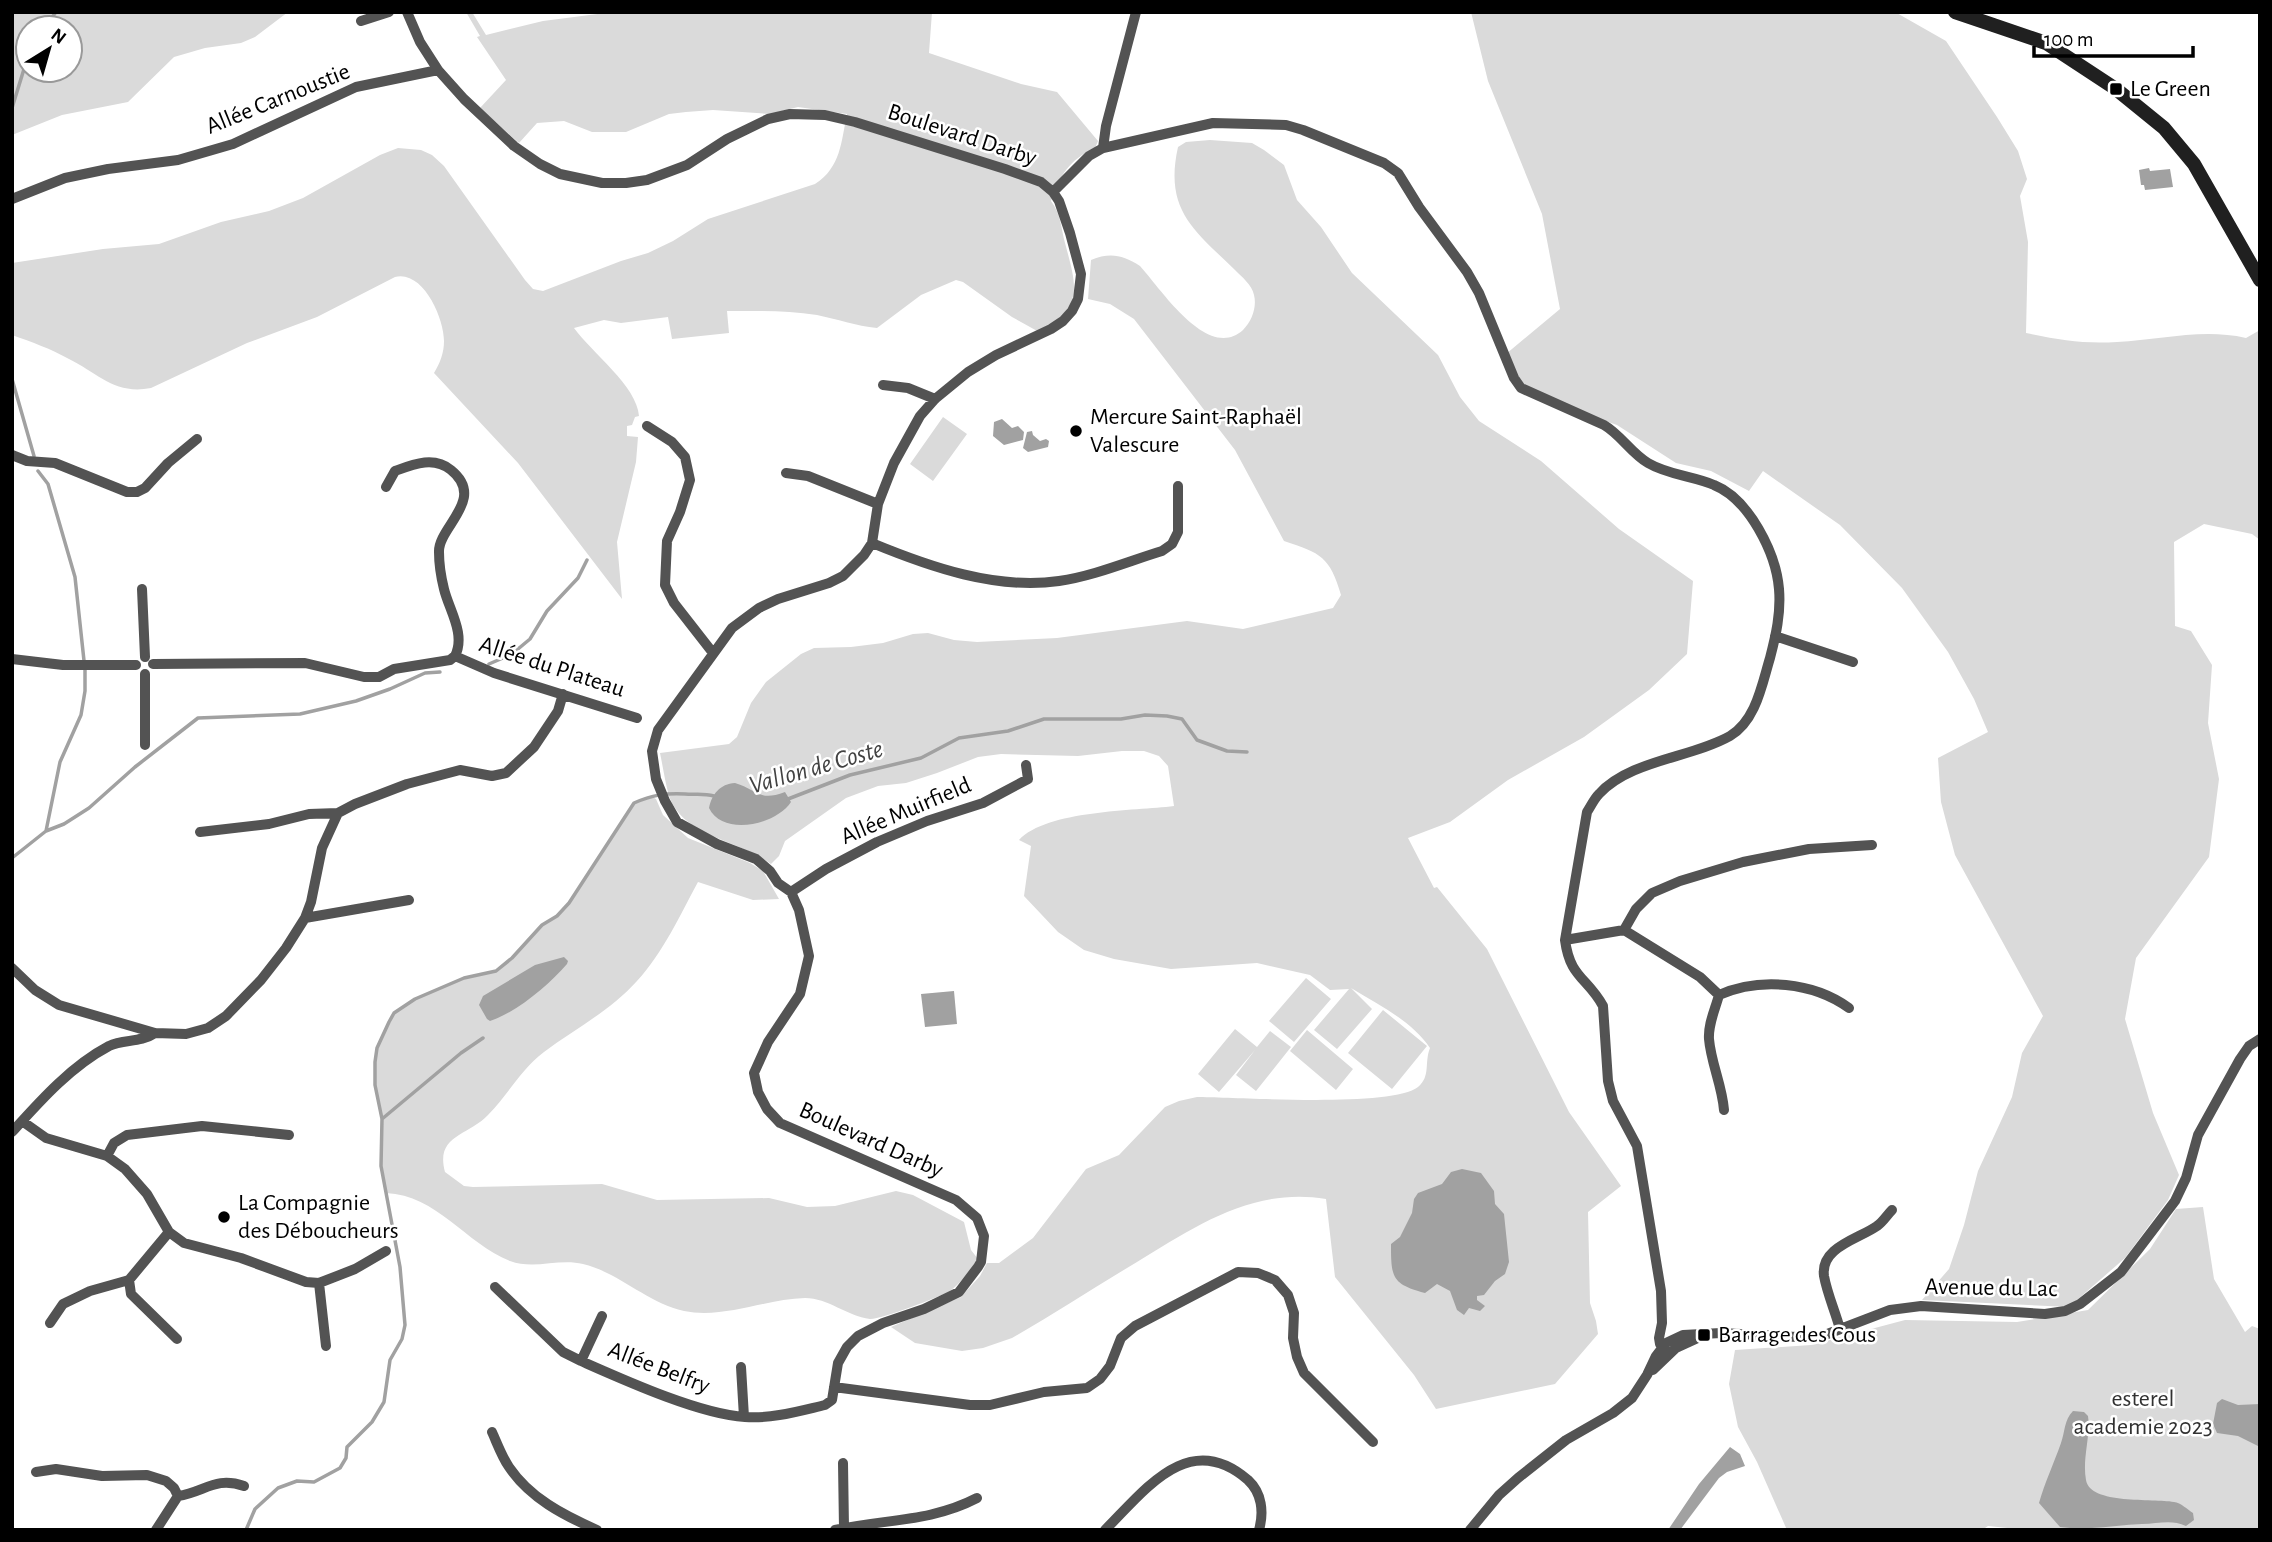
<svg xmlns="http://www.w3.org/2000/svg" width="2272" height="1542" font-family="'Alegreya Sans',sans-serif">
	<style>
		.green { fill: #dadada; fill-rule: evenodd }
		.water { fill: #a1a1a1 }
		.lines { fill: none; stroke-linecap: round; stroke-linejoin: round }
		.stream { stroke: #a1a1a1; stroke-width: 3.5 }
		.minor { stroke: #535353; stroke-width: 10 }
		.secondary { stroke: #202020; stroke-width: 14 }
		.poi-dot { fill: #000; stroke: #fff; stroke-width: 2.5 }
		.labels { text-anchor: middle; dominant-baseline: central; stroke-width: 5; stroke-linejoin: round; paint-order: stroke }
		.poi-label { font-size: 24px; fill: #000; stroke: #fff; text-anchor: start }
		.street-label { font-size: 24px; fill: #000; stroke: #fff }
		.park-label { font-size: 24px; fill: #313131; stroke: #fff }
		.water-label { font-size: 26px; font-style: italic; fill: #424242; stroke: #fff }
	</style>
	<rect width="100%" height="100%" fill="#fff"/>
	<path class="green" d="M12,12H288L255,37L241,43L205,48L174,57L128,102L62,115L12,135ZM28,28H70V70H28Z
		M466,12H472L486,35L543,21L613,12H932L929,53L1021,84L1057,92L1098,141L1095,148C1069,160 1060,175 1051,201C1061,214 1061,228 1065,243C1077,288 1084,306 1039,332L1012,317L963,282L956,280L921,295L877,328C856,326 837,319 817,315C787,310 757,311 727,311L729,333L672,339L668,317L621,323L604,320L574,328C592,353 637,386 639,416L635,417L632,425L627,426V436L638,437L636,462L617,542L622,599L518,463L434,373C440,363 444,353 444,341C444,318 423,270 395,277L317,317L247,343L151,388C115,395 99,374 69,359C51,349 32,342 12,335V263L103,249L159,244L221,222L269,211L303,198L380,155L398,148L421,150L432,155L444,166L525,280L533,289L543,291L621,261L648,253L673,241L708,219L815,184C841,167 841,142 847,114L798,107L770,114L713,110L686,112L669,114L626,132H592L564,121L537,123L519,143L480,108L506,80L477,37L480,36Z
		M1471,12H1895L1946,41L1997,117L2018,151L2027,179L2020,196L2028,242L2026,333C2059,340 2083,344 2117,342C2161,340 2202,328 2246,338L2260,330V540L2252,534L2204,524L2174,542L2175,626L2191,631L2212,665L2208,723L2219,779L2209,857L2136,958L2125,1019L2153,1113L2179,1175L2168,1200L2125,1258L2069,1307L1922,1300L1949,1269L1964,1225L1978,1171L2012,1097L2022,1053L2043,1016L1955,855L1941,802L1938,758L1988,732L1974,699L1948,652L1902,588L1840,525L1763,471L1749,491L1711,471L1676,463L1617,425L1528,394L1506,354L1560,309L1542,214L1488,81Z
		M1210,140L1252,143L1264,150L1284,165L1297,200L1321,227L1352,273L1438,355L1460,397L1479,421L1541,461L1619,529L1693,581L1687,654L1649,690L1584,737L1508,780L1450,822L1408,838L1434,888L1437,887L1487,949L1569,1112L1621,1186L1588,1212L1590,1303L1596,1321L1598,1334L1555,1384L1436,1409L1414,1375L1335,1277L1326,1199C1253,1187 1196,1226 1137,1262C1095,1287 1054,1314 1012,1338L983,1348L962,1351L915,1343L891,1327L961,1297L980,1276L987,1263H999L1033,1238L1086,1169L1119,1155L1165,1107L1179,1101L1197,1097C1237,1097 1392,1108 1418,1087C1431,1076 1424,1063 1430,1048C1412,1021 1379,1005 1351,988L1372,1009L1337,1049L1314,1030L1349,989L1330,990L1310,975L1257,963L1171,969L1114,959L1084,950L1058,932L1024,896L1031,846L1019,840C1047,810 1134,811 1174,806L1168,766L1159,756L1144,751H1122L1078,756L1001,754L978,757L937,773L906,783L878,786L846,798L785,841L779,856L771,864C740,840 683,837 669,796C665,782 663,767 660,753L729,744L737,737L751,703L766,682L801,654L814,648L851,647L883,643L913,634L928,633L954,640L977,642L1057,638L1187,621L1243,629L1333,608L1341,595C1330,557 1321,553 1284,541L1235,450L1134,319L1110,304L1088,299L1091,260C1110,252 1123,255 1140,266C1161,289 1208,362 1243,330C1252,321 1257,307 1254,295C1252,285 1242,277 1235,270C1194,230 1164,210 1178,147L1186,142Z
		M943,417L967,434L933,481L910,464Z
		M651,796L656,799L663,815L688,838L750,863L763,871L779,899L753,900L698,882C680,915 663,953 637,981C610,1011 576,1028 544,1052C521,1069 508,1095 488,1115C468,1136 435,1135 445,1172L464,1186L473,1187L602,1184L657,1200L769,1198L807,1207L835,1206L896,1191L913,1195L964,1222L971,1250L978,1259C970,1270 961,1283 950,1291C940,1297 879,1320 870,1319C847,1316 828,1298 805,1298C765,1299 724,1319 684,1311C647,1303 620,1273 583,1264C559,1258 534,1270 510,1261C465,1243 437,1195 386,1193L381,1165L382,1119L375,1085L374,1072L377,1048L389,1021L395,1013L415,999L464,978L496,971L512,958L542,925L557,916L569,903L596,864L624,816L634,803Z
		M1306,978L1331,999L1294,1042L1269,1021Z
		M1383,1010L1427,1046L1392,1089L1348,1053Z
		M1235,1029L1257,1047L1270,1031L1291,1047L1256,1091L1236,1075L1255,1050L1219,1092L1198,1074Z
		M1307,1030L1353,1069L1336,1090L1290,1051Z
		M2203,1207L2214,1279L2245,1332L2252,1326L2260,1329V1530H2027L1988,1526L1982,1530H1787L1757,1462L1738,1427L1729,1384L1735,1350L1811,1345L1905,1320L2017,1322L2088,1310L2150,1249L2176,1209Z"/>
	<path class="water" d="M2149,168L2150,171L2170,169L2173,187L2145,190L2144,185H2141L2139,170Z
		M1002,419L1012,428L1018,426L1024,432L1023,440L1004,445L993,436L994,422Z
		M1032,431L1033,435L1040,441L1046,439L1049,441L1048,447L1028,452L1023,448L1027,432Z
		M735,783C758,790 759,802 785,792L791,802C776,825 723,837 709,808C712,794 720,784 735,783Z
		M564,957L568,961L567,964C549,985 517,1012 490,1021L487,1019L479,1005L483,996L535,965Z
		M954,991L957,1024L925,1027L921,994Z
		M1462,1169L1481,1173L1494,1191L1495,1204L1504,1214L1509,1262L1505,1274L1495,1281L1484,1295L1477,1296V1300L1485,1306L1480,1311L1469,1308L1464,1315L1457,1310L1450,1291L1437,1284L1425,1293C1392,1284 1391,1278 1391,1244L1400,1237L1412,1213L1414,1199L1418,1193L1442,1184L1451,1172Z
		M2222,1399L2238,1405L2260,1404V1447L2238,1436L2217,1433L2213,1424L2217,1403Z
		M2073,1411L2084,1412L2088,1416C2091,1435 2082,1459 2086,1480C2090,1505 2153,1498 2174,1502C2181,1503 2187,1509 2193,1513L2194,1520L2186,1526C2171,1519 2158,1524 2142,1524C2115,1525 2087,1531 2060,1527L2039,1503C2045,1482 2054,1463 2061,1443C2065,1432 2064,1420 2073,1411Z
		M1730,1447L1740,1454L1745,1466L1727,1472L1719,1478L1680,1530H1668L1699,1484Z"/>
	<g class="lines">
		<path class="stream" d="M44,28L56,12
			M12,108L28,56
			M12,379L34,456
			M489,664L512,654L530,639L547,611L578,578L587,560
			M788,799L850,775L921,758L959,738L1008,731L1044,719H1121L1145,715L1167,716L1182,719L1197,740L1227,751L1247,752
			M46,831L64,824L89,808L135,767L198,718L300,714L356,701L390,689L425,673L440,672
			M12,858L46,831L60,762L81,715L85,691V670L75,577L48,484L38,471
			M382,1119L461,1053L483,1038
			M246,1530L255,1509L278,1488L297,1481L314,1482L340,1468L346,1458L347,1447L372,1422L384,1402L390,1360L402,1339L405,1325L400,1267L381,1166L382,1119L375,1085V1062L377,1048L389,1022L394,1013L415,999L464,978L496,971L512,958L542,925L557,916L569,903L634,803C652,795 665,793 685,794C695,795 703,793 714,796"/>
		<path class="minor" d="M407,12L420,42L438,70L464,99L514,146L540,164L560,174L602,183H626L647,180L687,165L727,139L768,119L790,114L825,115L855,122L1005,169L1041,182L1053,192L1059,201L1070,233L1081,274L1078,299L1072,311L1063,321L1051,329L996,355L968,372L935,399L920,416L894,463L878,504L872,543L864,555L843,576L829,583L778,599L759,608L732,628L658,730L652,751L656,779L665,801L677,822L717,844L756,859L770,871L778,883L791,892L799,910L809,956L800,994L768,1042L754,1073L758,1092L767,1109L780,1123L956,1200L977,1218L984,1236L981,1262L978,1267L959,1292L924,1309L883,1323L858,1336L847,1347L838,1363L832,1400L825,1405C799,1411 772,1419 745,1417C699,1414 624,1380 581,1361L563,1352L495,1287
			M361,21L389,12
			M1103,148L1106,126L1136,12
			M1053,192L1089,156L1103,148L1213,123L1286,125L1303,130L1384,163L1398,173L1419,207L1467,272L1479,293L1514,378L1521,388L1604,425C1621,435 1631,453 1648,463C1668,475 1693,476 1714,485C1749,499 1776,553 1779,589C1781,613 1776,635 1770,658C1762,684 1756,721 1730,736C1691,758 1630,760 1599,794C1594,799 1591,806 1587,812L1565,940C1570,978 1587,977 1603,1006L1608,1081L1613,1101L1637,1146L1661,1291L1662,1323L1659,1338L1660,1344L1669,1353
			M12,199L65,178L108,169L178,160L233,144L356,87L438,70
			M883,385L908,388L935,399
			M647,426L672,442L685,457L690,480L680,512L667,541L665,585L674,603L713,653
			M12,455L27,461L55,463L127,492H137L145,488L168,463L197,439
			M786,473L808,476L878,504
			M386,487L395,471C414,464 434,456 451,470C487,499 438,527 439,552C439,564 441,577 444,589C449,610 466,634 455,656
			M872,543C930,567 996,590 1059,581C1094,576 1129,561 1162,551L1172,544L1178,532V486
			M142,589L145,657
			M1775,636L1853,662
			M455,656L494,673L637,718
			M12,659L63,665H136
			M153,664L305,663L364,677H379L394,669L450,660L455,656
			M145,674V745
			M200,832L269,824L309,814L338,813L355,804L407,784L460,770L492,776L506,773L534,747L558,711L563,694
			M791,892L826,869L877,842L927,821L983,803L1028,779L1026,765
			M305,918L409,900
			M1624,930L1700,977L1719,995C1760,977 1813,982 1849,1008
			M1565,940L1624,930L1636,909L1652,893L1680,881L1743,862L1809,849L1872,845
			M12,968L35,990L59,1005L155,1033L186,1034L208,1028L226,1016L261,980L286,948L305,918L311,902L322,848L338,813
			M1719,995C1715,1010 1708,1024 1709,1039C1711,1063 1722,1085 1724,1110
			M22,1121L46,1138L107,1156L125,1169L147,1194L169,1232L184,1243L241,1258L306,1282L319,1283L355,1269L386,1251
			M12,1132C40,1101 71,1066 109,1046C124,1039 140,1043 155,1033
			M107,1156L114,1143L127,1135L202,1126L289,1135
			M129,1280L131,1294L177,1339
			M319,1283L326,1346
			M50,1323L63,1304L90,1291L129,1280L169,1232
			M1840,1329C1835,1311 1827,1293 1824,1276C1820,1247 1859,1239 1877,1226C1883,1222 1887,1215 1892,1210
			M581,1361L602,1316
			M741,1367L744,1417
			M1653,1370L1676,1348L1700,1337
			M834,1387L970,1405H990L1044,1392L1087,1388L1100,1379L1110,1366L1121,1338L1135,1326L1238,1272L1258,1273L1275,1280L1288,1295L1294,1313L1293,1338L1297,1357L1304,1373L1373,1442
			M492,1432C497,1443 502,1457 509,1467C530,1498 563,1515 597,1530
			M843,1463L844,1528
			M36,1472L56,1469L102,1476L147,1475L166,1481L174,1488L178,1496L156,1530
			M178,1496C205,1492 215,1476 244,1486
			M835,1530C885,1519 931,1522 977,1498
			M1105,1530C1146,1489 1189,1429 1248,1480C1262,1493 1264,1512 1259,1530
			M1470,1530L1499,1495L1518,1478L1566,1440L1613,1413L1632,1398L1647,1375L1656,1356L1666,1343L1683,1335L1721,1333L1817,1338L1890,1310L1921,1306L2045,1314L2065,1311L2080,1304L2121,1272L2175,1201L2186,1178L2198,1135L2240,1059L2249,1046L2260,1039"/>
		<path class="secondary" d="M1955,12L2046,43L2116,89L2164,128L2194,164L2260,280"/>
	</g>
	<g class="poi-dot">
		<rect x="2109" y="82" width="14" height="14" rx="3.5"/>
		<circle cx="1076" cy="431" r="7"/>
		<circle cx="224" cy="1217" r="7"/>
		<rect x="1697" y="1328" width="14" height="14" rx="3.5"/>
	</g>
	<g class="labels">
		<g class="poi-label">
			<text x="2130" y="89">Le Green</text>
			<text x="1090" y="417">Mercure Saint-Raphaël<tspan x="1090" dy="28">Valescure</tspan></text>
			<text x="238" y="1203">La Compagnie<tspan x="238" dy="28">des Déboucheurs</tspan></text>
			<text x="1718" y="1335">Barrage des Cous</text>
		</g>
		<g class="street-label">
			<text transform="translate(278 99) rotate(-22)">Allée Carnoustie</text>
			<text transform="translate(962 135) rotate(18)">Boulevard Darby</text>
			<text transform="translate(552 667) rotate(18)">Allée du Plateau</text>
			<text transform="translate(906 811) rotate(-23)">Allée Muirfield</text>
			<text transform="translate(871 1140) rotate(24)">Boulevard Darby</text>
			<text transform="translate(1991 1288) rotate(1)">Avenue du Lac</text>
			<text transform="translate(659 1368) rotate(21)">Allée Belfry</text>
		</g>
		<g class="park-label">
			<text x="2143" y="1399">esterel<tspan x="2143" dy="28">academie 2023</tspan></text>
		</g>
		<g class="water-label">
			<text transform="translate(816 767) rotate(-16)">Vallon de Coste</text>
		</g>
	</g>
	<rect width="2272" height="1542" fill="none" stroke="#000000" stroke-width="28"/>
	<g transform="translate(49 49) rotate(37)"><circle r="33" fill="#ffffff" stroke="#999999" stroke-width="2"/>
	<path d="M0-5L12 26L0 18L-12 26Z" fill="#000000"/>
	<text y="-10" font-size="19" font-weight="bold" text-anchor="middle" fill="#000000">N</text>
	</g>
	<path d="M2034 46v10h159v-10" fill="none" stroke="#000000" stroke-width="3.5"/>
	<text x="2044" y="46" font-size="21" fill="#000000" stroke="#ffffff" stroke-width="5" paint-order="stroke">100 m</text>
</svg>
